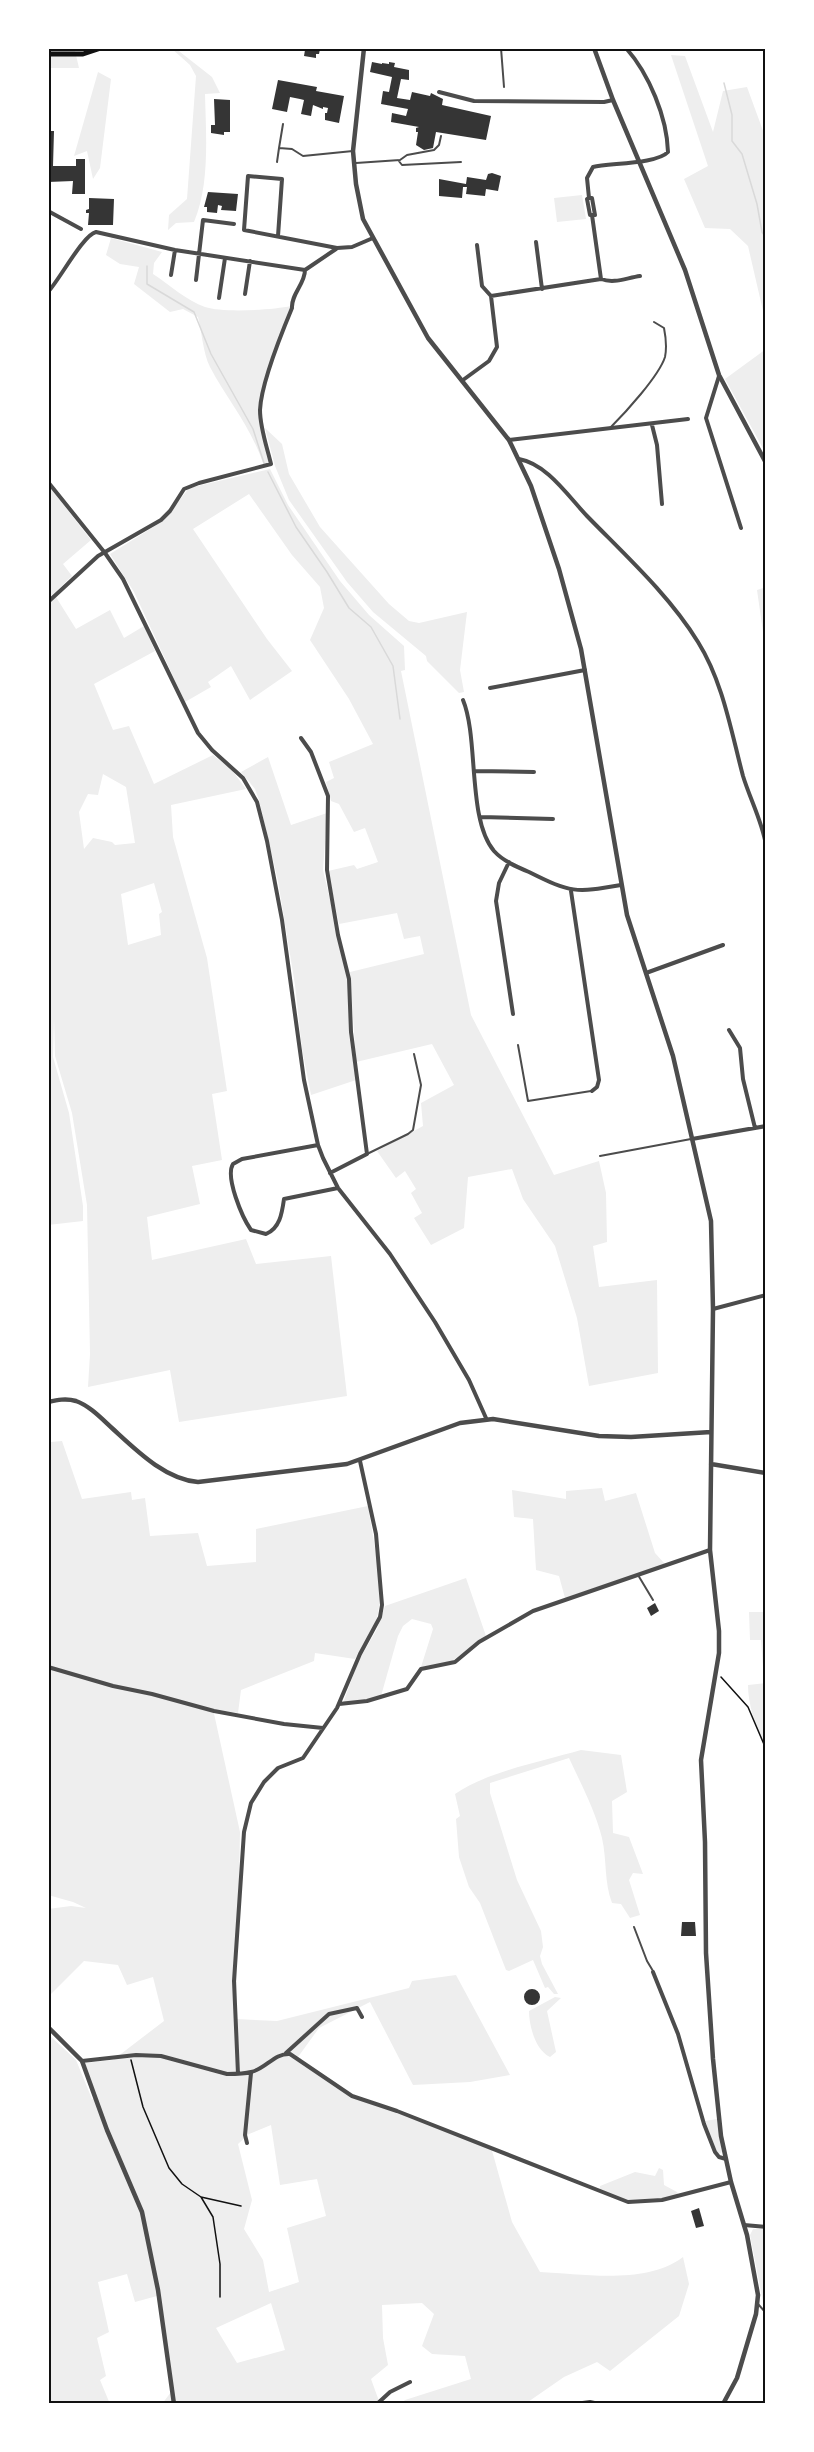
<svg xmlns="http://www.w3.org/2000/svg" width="814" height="2452" font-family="'Open Sans',sans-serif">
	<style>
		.green { fill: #eee; fill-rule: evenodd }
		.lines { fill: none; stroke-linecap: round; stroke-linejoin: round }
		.stream { stroke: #d9d9d9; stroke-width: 1.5 }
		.building { fill: #353535 }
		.path { stroke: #111; stroke-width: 1.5 }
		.service { stroke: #4c4c4c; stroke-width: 2 }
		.minor { stroke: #4c4c4c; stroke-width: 4 }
		.tertiary { stroke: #4c4c4c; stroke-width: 4.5 }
		.secondary { stroke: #111; stroke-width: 5 }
		.neatline { fill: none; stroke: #111; stroke-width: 2 }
	</style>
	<rect width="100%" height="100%" fill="#fff"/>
	<path class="green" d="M48,48H93L75,51L79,68H48Z
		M171,48H175L212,77L220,93L205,94C206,135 210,184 194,222L176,223L168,230L169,215L187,199L196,76L190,65Z
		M671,55L685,56L713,132L723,91L747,87L766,139V324L748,246L730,229L705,228L684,179L708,166Z
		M98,72L111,79L100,168L93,179L87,151L74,156Z
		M582,195L586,219L557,222L554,198Z
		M111,238L162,252L154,263L153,274C170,285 187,301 205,307C223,313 272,310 291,306L276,346L260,407L271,464L264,466C252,428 228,401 210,367C203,353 202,333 198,317L183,309L170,312L134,284L139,267L120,264L106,255Z
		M766,349V454L725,379Z
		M265,428L282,444L289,474L320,527L389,604L409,621L419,623L467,612L460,670L464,692L459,693L427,661L426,656L373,612L347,582L289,500L275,466Z
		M270,469L288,505L340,581L369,615L404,646L405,670L401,671L471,1015L554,1175L599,1161L606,1193L607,1242L593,1246L599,1287L657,1280L658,1373L589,1386L577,1318L555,1246L523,1199L512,1169L468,1177L464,1228L431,1245L414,1218L422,1213L411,1193L416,1189L405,1171L396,1178L377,1151L423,1126L421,1103L454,1085L432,1044L356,1062L350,972L424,954L420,936L404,939L397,913L339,924L328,871L354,865L357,869L378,862L365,828L354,832L339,804L331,801L326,782L334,778L329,762L373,744L349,699L310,640L324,608L320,587L292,555L249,494L193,529L267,639L292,671L250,700L231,666L208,682L211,687L185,702L134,592L110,554L163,521L189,488Z
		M48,485L91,540L63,564L72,576L48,599Z
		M766,587V653L757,590Z
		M56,597L76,629L110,610L124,638L144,626L155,651L94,684L113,730L129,726L154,784L213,755L231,769L246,789L171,805L173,837L207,958L227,1091L212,1094L222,1160L192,1166L200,1204L147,1217L152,1260L246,1239L256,1264L331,1256L347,1396L179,1422L170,1370L88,1387L90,1354L87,1205L72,1113L55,1056L54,1018L53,1057L69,1113L83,1206V1221L48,1225V604ZM103,774L126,787L135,843L115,845L112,842L93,838L84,849L79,812L88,794L98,795ZM154,883L162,912L159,914L161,935L128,945L121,894Z
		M268,757L291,825L327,813L323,870L349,980V1035L356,1080L311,1095L302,1049L295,985L278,881L259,800L255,789L241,772Z
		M48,1429L51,1442L62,1441L82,1499L131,1492L132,1500L145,1498L150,1536L198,1533L207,1566L256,1562V1529L368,1506C372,1534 384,1586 378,1613C375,1629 363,1645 355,1659L315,1653L314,1661L241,1690L238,1713L213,1709L240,1832L236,2019L277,2021L409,1988L412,1981L456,1975L510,2075L470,2082L413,2085L370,2002L319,2028L298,2057L325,2078L352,2095L491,2147L512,2222L540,2272C583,2274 647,2285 683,2257L689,2284L679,2316L610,2371L597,2362L564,2377L525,2404H401L405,2400L471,2379L465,2356L432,2354L422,2346L434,2314L422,2303L382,2305L383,2338L388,2365L371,2379L379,2401L376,2404H162L171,2392L157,2296L135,2302L127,2274L98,2282L109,2332L97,2338L106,2376L100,2380L110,2404H48V2034L76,2060L92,2099L96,2098L85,2063L113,2060L164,2021L153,1977L127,1985L118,1965L84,1961L48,1997V1909L71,1906L86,1908L73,1902L48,1895ZM271,2125L280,2185L317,2179L326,2216L287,2228L299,2282L269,2292L263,2260L244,2229L252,2200L238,2144L249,2134ZM271,2303L285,2350L237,2363L216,2328Z
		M602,1488L605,1501L636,1493L655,1553L665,1564L565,1598L559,1576L536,1570L533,1519L514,1517L512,1490L566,1499V1491Z
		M466,1578L486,1636L452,1661L421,1667L433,1629L431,1624L412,1619L403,1626L398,1636L381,1696L366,1701L343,1703L358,1662L377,1629L385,1606Z
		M749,1612H766V1674L763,1667L761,1640H750Z
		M766,1683V1747C756,1729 748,1705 748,1685Z
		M581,1750L621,1755L627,1792L612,1801L613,1833L629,1837L643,1874L633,1873L629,1880L640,1915L630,1918L621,1904L612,1903C604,1882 607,1860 602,1838C595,1810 581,1784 569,1758L490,1783V1793L517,1880L541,1931L543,1947L540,1956L542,1964L558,1994H554L548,1987L545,1988L533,1960L509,1971L506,1970L480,1903L469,1887L459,1857L456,1819L460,1816L455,1794C489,1771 540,1762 581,1750Z
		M555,1997L561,1998L547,2011L556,2052L550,2057C535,2050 529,2025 529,2011Z
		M717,2119L722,2152L719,2154L717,2152L705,2121Z
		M659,2168L663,2170L664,2185L677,2192L679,2196L633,2203L600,2190V2186L635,2172L655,2176Z
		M753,2229H766V2318L750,2235Z"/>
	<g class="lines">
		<path class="stream" d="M724,83L732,115V141L742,154L757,204L762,232L766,238
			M147,266V284L194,312L211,354L253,429L264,463
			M268,472L296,527L327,572L349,608L371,627L393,666L400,719"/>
	</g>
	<path class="building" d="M309,49H320L319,54H316V58L304,56L305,50Z
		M372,62L382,64V63L389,64V62L395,63L394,67L409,70V80L401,79L397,98L410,100L412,92L430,96L431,93L443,99L442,105L491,116L486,140L436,132L433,148L424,150L416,145L418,132H416V128L419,127L391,122L392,113L406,116L408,109L381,104L383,91L389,92L392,77L370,72Z
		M278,80L317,87L316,91L344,96L339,123L325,120V113H327L328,108L323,107V109L313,105L311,116L301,114L304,100L300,99L290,97L287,112L272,109Z
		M214,99L230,100V132H224V135L211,133V125H215Z
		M48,131H54L53,166H76V159H85V194H72L73,181L48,182Z
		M492,173L501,176L498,191L486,189L485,196L466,194L467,187H463L462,198L439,196V179L466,184L467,177L486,180L488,174Z
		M208,192L238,194L236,211L221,210L222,206L218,205L217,213L207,212V207H204Z
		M89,198L114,199L113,225H88L89,213H86V210L89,209Z
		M655,1603L659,1611L651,1616L647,1608Z
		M682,1922H695L696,1936H681Z
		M524 1997a8 8 0 1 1 16 0a8 8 0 1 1-16 0Z
		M699,2208L704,2226L696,2228L691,2211Z"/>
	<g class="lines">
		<path class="path" d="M721,1677L748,1707L766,1749
			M131,2060L143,2107L169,2168L182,2184L201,2197L213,2217L220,2264V2297
			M201,2197L241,2206"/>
		<path class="service" d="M501,48L504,87
			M279,148L283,124
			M398,160L402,165L461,162
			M277,162L279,148L292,149L303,156L353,151
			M356,163L400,160L407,155L434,150L439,145L441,136
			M610,428C625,413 659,376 665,357C667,347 666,338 664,328L654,322
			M518,1045L528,1101L591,1091
			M367,1154L408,1134L413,1130L421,1085L414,1054
			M600,1156L691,1139
			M638,1575L653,1600
			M634,1927L647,1961L653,1971
			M758,2304L766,2313"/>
		<path class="minor" d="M439,92L474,101L604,102L613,100
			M589,198H592L595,215H590L587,199L589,198L587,178L593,167C610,163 657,164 668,152C667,117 649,74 626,48
			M48,211L81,229
			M592,215L601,279
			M278,236L282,179L248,176L244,230L337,248L352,247L373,238
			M536,242L542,289
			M305,270L336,249
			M171,275L175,250
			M196,280L203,220L234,224
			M48,292C60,279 83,235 96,232L175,250L305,270
			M245,294L250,261
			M491,296L601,279C614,284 626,278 640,276
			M219,298L225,258
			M719,376L706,418L741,528
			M463,380L489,361L497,347L491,296L482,286L477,245
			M652,425L657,445L662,504
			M509,440L688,419
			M519,459C547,464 568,496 587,516C626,556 669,595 698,642C723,682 731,731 743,776C750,799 762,821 766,845
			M48,482L105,553L123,579L198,733L212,750L243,778L257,802L267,841L282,920L304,1080L318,1145L323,1158L338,1188L390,1254L435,1322L469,1380L486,1418
			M48,602L98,556L161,520L170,511L184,489L199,483L271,464C267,447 260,428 260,410C261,385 282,332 292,308C291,294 305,284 305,270
			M490,688L585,670
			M463,700C479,739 467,819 494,851C503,861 517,867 529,872C571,893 575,893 621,885
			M301,738L311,752L328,796L327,870L338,935L349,979L351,1032L367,1154L330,1173
			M474,771L534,772
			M481,817L553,819
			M509,862L499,883L496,901L513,1014
			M571,891L599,1080L597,1087L592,1091
			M646,973L723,945
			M729,1030L740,1048L743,1079L755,1128
			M692,1139L766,1126
			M318,1145L242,1159L233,1164C225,1177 242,1217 251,1230L266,1234C280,1228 282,1213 284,1199L338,1188
			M713,1309L766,1295
			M48,1667L113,1686L152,1694L214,1711L284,1724L323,1728
			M339,1704L367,1701L407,1689L421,1669L455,1662L479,1642L533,1611L710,1550
			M653,1972L678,2034L704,2124L715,2152L719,2157L726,2159
			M286,2053L329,2014L357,2008L362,2017
			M82,2061L136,2055L161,2056L227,2074C235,2074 244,2074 251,2072C266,2069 274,2053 290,2054L352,2096L397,2111L628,2202L662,2200L731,2182
			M238,2074L234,1981L244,1832L251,1803L264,1782L278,1768L303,1758L337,1708L360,1654L380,1617L382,1605L376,1534L360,1461
			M247,2143L245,2135L251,2073
			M744,2225L766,2227
			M377,2404L390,2392L410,2382
			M575,2404L590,2402L599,2404"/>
		<path class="tertiary" d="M364,48L353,151L356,184L363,219L428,338L509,440L531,486L559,569L581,649L627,915L673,1056L711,1221L713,1309L710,1550L719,1631V1653L701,1760L705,1842L706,1953L713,2059L721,2136L731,2182L747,2235L758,2295L756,2314L737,2378L723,2404
			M594,48L613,100L685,270L719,375L766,463
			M48,1402C57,1400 66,1398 76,1401C90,1406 102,1419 113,1429C137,1451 165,1479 198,1482L347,1464L460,1423L493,1419L599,1436L631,1437L711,1432
			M711,1464L766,1473
			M48,2027L82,2061L107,2130L142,2212L158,2290L174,2404"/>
		<path class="secondary" d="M48,54H83L101,48"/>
	</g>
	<rect width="814" height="2452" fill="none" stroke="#ffffff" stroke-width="99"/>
	<rect x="50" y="50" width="714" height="2352" class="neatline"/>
</svg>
